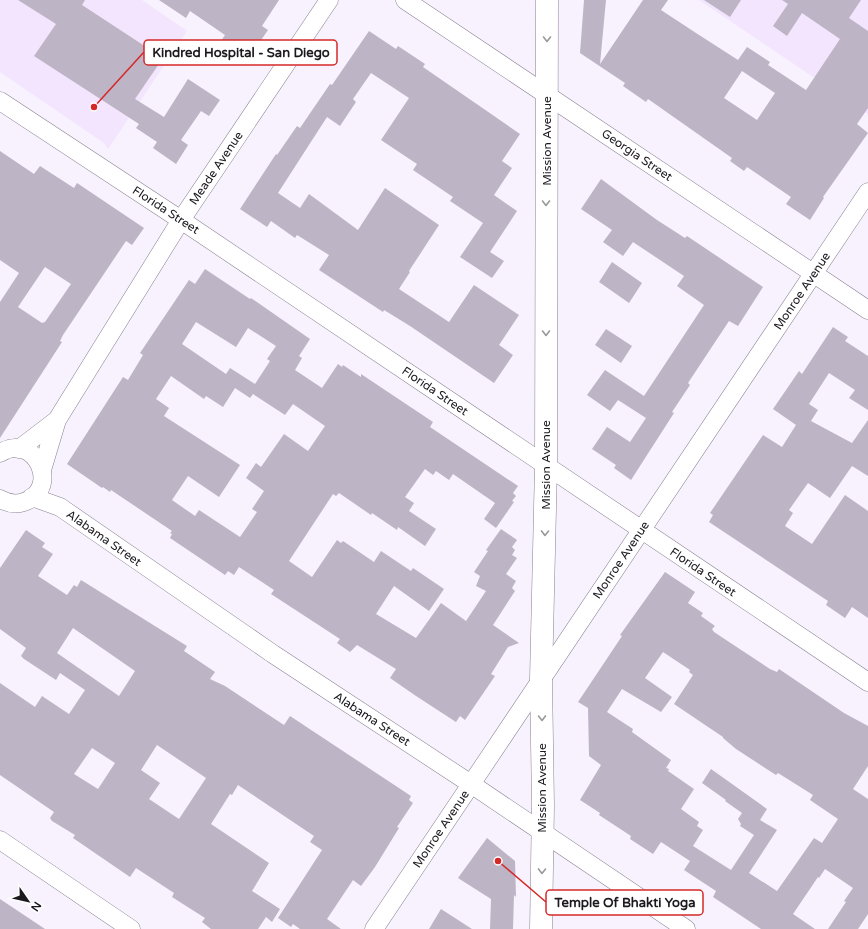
<svg xmlns="http://www.w3.org/2000/svg" width="868" height="929" font-family="'Varela Round',sans-serif">
	<style>
		.built { fill: #f2e5fd }
		.building { fill: #bdb4c5; fill-rule: evenodd }
		.lines { fill: none; stroke-linecap: round; stroke-linejoin: round }
		.minor-casing { stroke: #898190; stroke-width: 19 }
		.major-casing { stroke: #898190; stroke-width: 23 }
		.minor { stroke: #fff; stroke-width: 18 }
		.major { stroke: #fff; stroke-width: 22 }
		.oneway { stroke: #99989a }
		.labels { text-anchor: middle; dominant-baseline: central; stroke-width: 3.5; stroke-linejoin: round; paint-order: stroke }
		.street-label { font-size: 12px; fill: #1c191e; stroke: #fff }
		.leader { fill: none; stroke: #d62828; stroke-width: 1.5 }
		.callout-dot { fill: #d62828; stroke: #fff; stroke-width: 1.5 }
		.callout { fill: #fff; stroke: #d62828; stroke-width: 1.5 }
		.callout-label { font-size: 13px; text-anchor: middle; font-weight: bold; fill: #1c191e }
	</style>
	<rect width="100%" height="100%" fill="#f8f1fe"/>
	<path class="built" d="M0,0H142L187,31L108,149L104,143L0,72Z
		M699,0H868V114Z"/>
	<path class="building" d="M18,0H85L82,5L163,58L135,99L164,117L188,79L220,100L209,116L201,111L181,140L188,145L176,164L153,148L157,142L136,128L139,124L34,56L56,24Z
		M159,0H279L262,26L268,30L246,62L219,44L225,35L190,11L186,18Z
		M584,0H606L600,64L643,0H668L661,10L696,33L738,60L747,47L770,62L768,65L806,90L840,39L802,13L787,36L773,26L788,4L782,0H861L849,18L868,31V108L857,124L868,133L823,197L824,198L810,220L786,204L791,197L747,167L744,171L730,161L732,158L648,99L646,102L623,86L625,83L580,53ZM742,71L775,93L757,120L724,98Z
		M704,0H741L730,17Z
		M369,31L396,49L398,46L425,64L423,67L520,134L502,161L512,168L494,195L517,211L490,252L504,261L492,278L460,257L483,223L450,201L453,197L413,170L417,164L381,140L409,98L371,73L353,99L356,102L340,126L327,117L278,193L300,208L309,194L358,230L385,188L439,225L409,271L410,272L399,289L449,322L474,285L519,315L499,345L513,355L494,383L410,326L384,310L383,312L319,270L329,255L297,235L295,238L271,221L267,227L240,209L276,154L277,155L297,126L300,128L330,84L332,85Z
		M0,151L34,174L40,166L74,188L77,183L144,228L132,245L126,241L63,335L60,341L62,342L0,438V302L19,273L0,260ZM45,267L71,284L45,322L42,323L18,307Z
		M601,179L657,220L685,238L687,236L763,287L738,326L729,321L688,383L690,385L672,412L674,413L631,480L614,468L616,465L592,449L607,427L630,442L646,418L618,400L610,411L587,395L605,370L644,396L704,305L677,286L684,276L633,242L623,256L603,242L612,230L581,209Z
		M612,262L642,283L629,303L599,282Z
		M205,269L250,299L251,298L310,339L299,356L302,358L295,370L322,388L338,364L342,367L343,365L361,377V374L433,422L430,427L518,486L513,493L516,496L512,501L514,502L496,528L484,519L495,503L453,474L449,480L436,471L433,475L425,469L405,497L414,503L409,511L436,529L425,546L398,527L397,530L372,513L371,515L339,493L336,496L333,494L289,561L312,577L337,540L341,543L343,541L374,562L381,551L411,571L413,568L444,589L429,611L394,586L376,614L416,638L441,603L466,621L486,591L476,586L480,576L474,572L488,551L486,550L501,529L517,540L512,547L515,550L512,555L517,558L506,574L516,581L512,588L515,591L493,625L519,643L508,647L491,674L495,676L465,720L460,716L456,722L416,696L390,678L396,669L357,645L350,652L337,643L340,639L271,594L274,590L239,567L234,575L228,571L225,575L170,538L172,534L170,533L172,531L111,490L110,492L103,487L102,488L67,464L123,377L128,380L143,355L140,353L189,280L195,284ZM196,322L236,347L248,328L276,346L267,359L270,361L255,384L230,368L226,374L182,344ZM171,376L204,399L206,396L223,407L235,388L250,398L253,394L285,415L293,404L325,426L308,451L284,434L261,467L256,463L246,478L264,491L252,509L257,512L240,537L199,510L195,516L172,500L188,476L219,497L240,465L164,416L169,408L156,399Z
		M833,327L848,337L845,341L868,356V410L849,398L855,390L829,373L809,404L818,410L811,421L852,443L868,420V476L852,466L830,498L808,483L789,510L793,513L785,526L812,544L845,495L868,511V618L852,607L845,618L826,605L828,601L709,522L713,515L710,513L763,435L782,447L796,425L773,409L799,371L802,374Z
		M606,329L632,346L621,363L595,345Z
		M26,530L45,543L42,547L53,554L38,576L67,595L74,585L77,587L81,580L187,646L184,651L215,672L210,679L225,686L284,725L290,716L411,796L409,800L413,803L397,827L399,828L375,867L361,886L353,880L327,919L341,929H300L293,924L291,927L278,918L322,850L310,842L314,836L238,785L232,795L230,794L211,824L269,863L252,891L280,909L272,922L266,917L258,929H211L202,922L205,918L172,897L174,893L136,868L130,877L73,838L75,835L52,821L50,818L54,812L0,775V683L35,707L42,696L69,714L85,690L60,673L56,680L24,659L21,656L26,648L0,629V568ZM73,628L135,671L119,696L57,653ZM157,745L206,778L179,819L149,799L160,783L141,770ZM92,748L115,763L98,789L74,774Z
		M665,572L695,592L688,603L703,613L701,616L715,626L712,629L714,632L770,669L777,672L779,669L844,713L868,726V766L853,789L868,799V914L858,929H828L846,902L844,901L853,888L825,869L819,878L818,877L793,914L815,929H761L713,897L716,891L684,870L690,861L661,842L653,854L630,839L631,836L599,815L600,813L580,800L601,765L589,756L588,708L578,702L622,636L620,635ZM663,652L690,670L689,672L693,675L674,704L723,737V738L736,749L776,775L778,773L813,795L810,800L838,819L822,843L814,838L777,891L749,873L777,830L760,820L767,809L711,769L702,783L726,800L725,801L742,813L738,819L741,824L740,826L754,835L731,870L693,846L703,830L697,826L699,822L681,809L694,789L668,771L669,769L666,768L671,760L632,732L633,729L607,712L622,689L661,712L672,697L645,678Z
		M487,838L515,861L516,897L514,895L513,929H490L491,899L458,878Z
		M0,899L45,929H0Z
		M441,909L472,929H429Z"/>
	<g class="lines">
		<g class="minor-casing">
			<path id="minor" d="M405,0L868,310
				M0,101L181,220L868,682
				M19,449L57,420
				M0,453C35,431 62,489 24,502C15,505 7,503 0,499
				M42,470L57,420L181,220L329,0
				M32,497L60,507L273,654L471,784L686,929
				M0,840L131,929
				M374,929L868,192"/>
		</g>
		<g class="major-casing">
			<path id="major" d="M541,929L543,805L541,679L546,466L547,0"/>
		</g>
		<use href="#minor" class="minor"/>
		<use href="#major" class="major"/>
	</g>
	<defs><path id="oneway-chevron" d="M-2-3.5L2.5 0L-2 3.5" fill="none" stroke-width="1.6" stroke-linecap="round" stroke-linejoin="round"/></defs>
	<g class="oneway">
		<use href="#oneway-chevron" transform="translate(547 39) rotate(90)"/>
		<use href="#oneway-chevron" transform="translate(546 203) rotate(90)"/>
		<use href="#oneway-chevron" transform="translate(546 333) rotate(90)"/>
		<use href="#oneway-chevron" transform="translate(545 533) rotate(91)"/>
		<use href="#oneway-chevron" transform="translate(542 718) rotate(89)"/>
		<use href="#oneway-chevron" transform="translate(542 871) rotate(91)"/>
	</g>
	<g class="labels">
		<g class="street-label">
			<text transform="translate(547 141) rotate(-90)">Mission Avenue</text>
			<text transform="translate(637 155) rotate(34)">Georgia Street</text>
			<text transform="translate(216 168) rotate(-56)">Meade Avenue</text>
			<text transform="translate(166 210) rotate(33)">Florida Street</text>
			<text transform="translate(802 291) rotate(-56)">Monroe Avenue</text>
			<text transform="translate(435 391) rotate(34)">Florida Street</text>
			<text transform="translate(546 465) rotate(-90)">Mission Avenue</text>
			<text transform="translate(104 538) rotate(35)">Alabama Street</text>
			<text transform="translate(621 560) rotate(-56)">Monroe Avenue</text>
			<text transform="translate(703 572) rotate(34)">Florida Street</text>
			<text transform="translate(372 719) rotate(33)">Alabama Street</text>
			<text transform="translate(542 788) rotate(-90)">Mission Avenue</text>
			<text transform="translate(441 829) rotate(-56)">Monroe Avenue</text>
		</g>
	</g>
	<path class="leader" d="M94 107L144 52M498 861L546 902"/>
	<g class="callout-dot">
		<circle cx="94" cy="107" r="4"/>
		<circle cx="498" cy="861" r="4"/>
	</g>
	<g class="callout">
		<rect x="144" y="40" width="193" height="25" rx="4"/>
		<rect x="546" y="890" width="157" height="25" rx="4"/>
	</g>
	<g class="callout-label">
		<text x="241" y="57">Kindred Hospital - San Diego</text>
		<text x="625" y="907">Temple Of Bhakti Yoga</text>
	</g>
	<g transform="translate(28 901) rotate(124)" stroke="#ffffff" stroke-width="3" paint-order="stroke">
	<path d="M0-3L7 15L0 10L-7 15Z" fill="#1c191e"/>
	<text y="-6" font-size="11" font-weight="bold" text-anchor="middle" fill="#1c191e">N</text>
	</g>
</svg>
